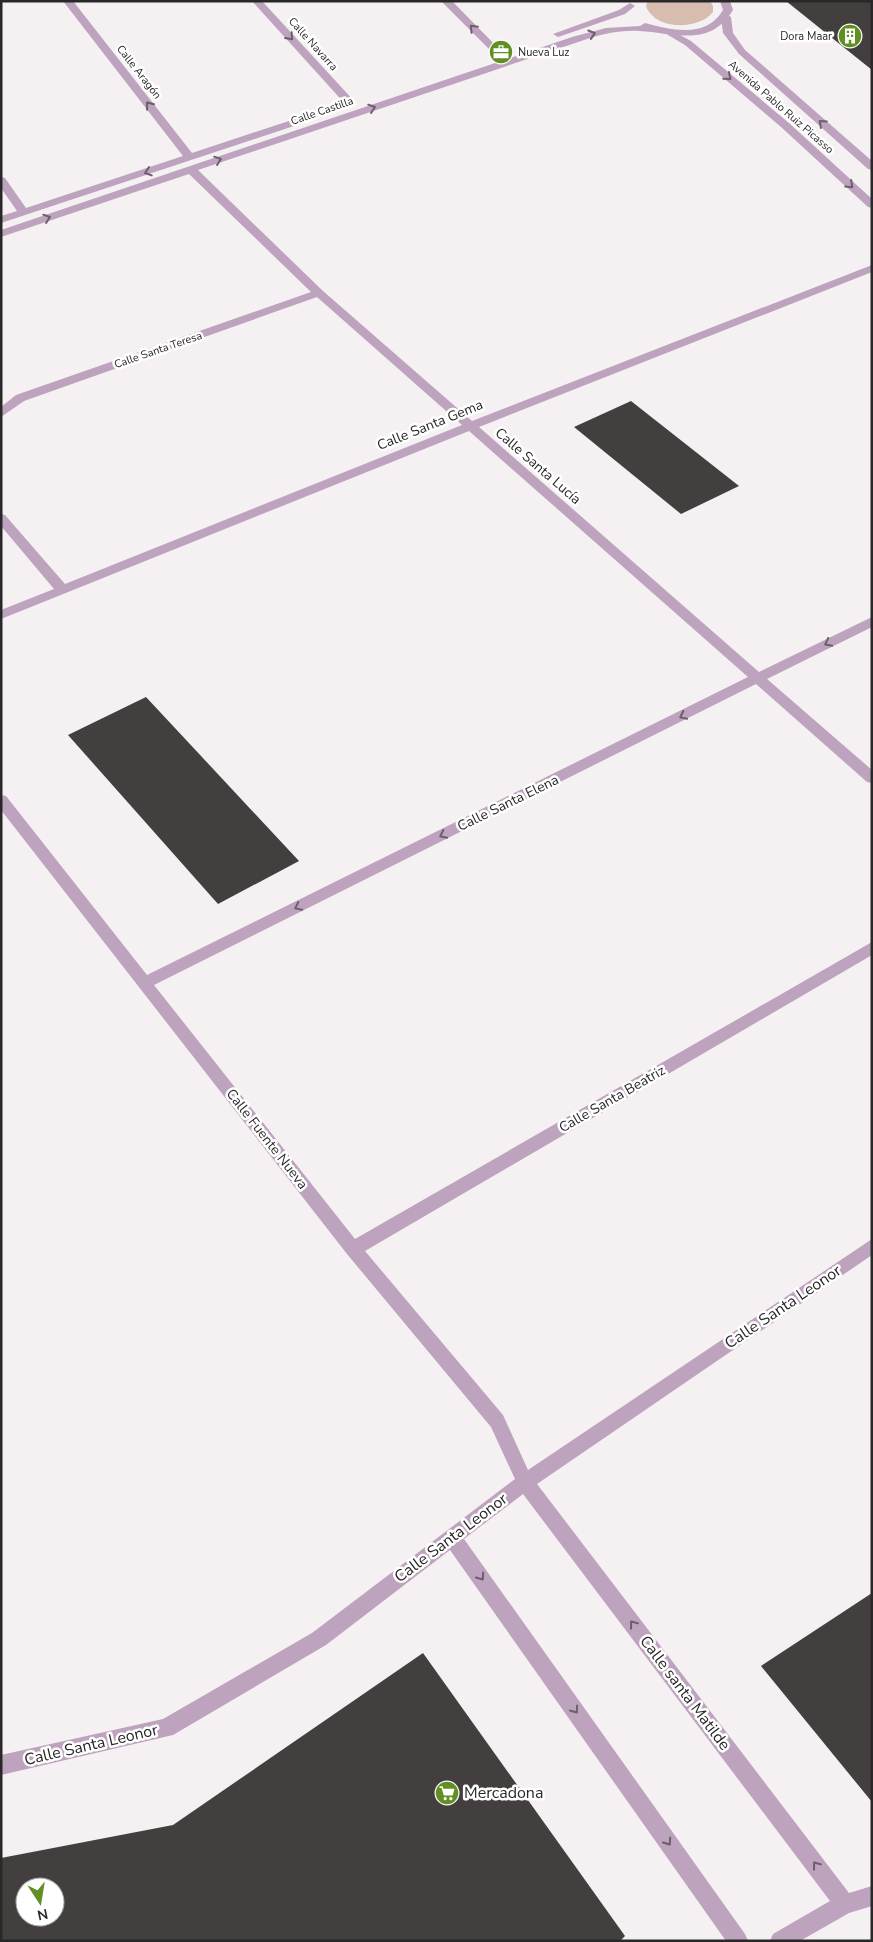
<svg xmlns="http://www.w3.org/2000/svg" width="873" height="1942" font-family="'Nunito Sans',sans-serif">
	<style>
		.green { fill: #d7bdb0 }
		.building { fill: #433f3f; fill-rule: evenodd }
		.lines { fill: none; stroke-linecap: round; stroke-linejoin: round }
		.minor { fill: #bda3bd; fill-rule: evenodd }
		.tertiary { fill: #bda3bd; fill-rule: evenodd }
		.oneway { stroke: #6c5f6b }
		.labels { text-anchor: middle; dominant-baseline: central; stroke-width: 5; stroke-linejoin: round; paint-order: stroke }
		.far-poi-label { font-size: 11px; fill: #292828; stroke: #fff; text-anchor: end }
		.far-street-label { font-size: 11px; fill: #292828; stroke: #fff }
		.street-label { font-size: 14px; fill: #292828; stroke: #fff }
		.near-street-label { font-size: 16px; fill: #292828; stroke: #fff }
		.near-poi-label { font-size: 16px; fill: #292828; stroke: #fff; text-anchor: start }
	</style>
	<rect width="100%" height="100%" fill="#f5f0f2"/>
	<path class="green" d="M648,1H710L713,6V12C699,30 655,31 646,6Z"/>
	<path class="building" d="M786,1H872V70Z
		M631,401L739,486L681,514L574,427Z
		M146,697L299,861L218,904L68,735Z
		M872,1593V1802L761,1666Z
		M423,1653L625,1936L620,1941H1V1858L173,1825ZM25,1887H55V1917H25Z"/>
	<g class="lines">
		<path class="minor" d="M63,1H73L192,153L304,116L308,115L313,118L312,120L1,223V216L17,211L1,188V177L5,178L26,208L183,156Z
			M252,1H262L355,102V106H347Z
			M441,1H452L503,53V57H497Z
			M720,1H730L733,10C710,48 675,33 639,31C623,30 608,33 593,37L198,170L323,291L472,421L872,265V272L479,427L759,672L872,617V627L767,679L872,770V783L867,782L756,684L154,985L355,1239L872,942V955L365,1251L503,1415L528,1470L872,1239V1255L537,1484L849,1893L872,1886V1906L849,1913L800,1941H770L773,1934L830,1901L523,1494L464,1539L745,1934L748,1941H726L450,1550L326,1645L173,1735L1,1775V1755L163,1719L312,1633L515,1479L491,1427L347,1254L1,810V795L6,796L147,975L748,677L469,431L1,619V610L54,589L1,526V514L5,515L65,584L462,425L317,297L24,401L1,417V407L16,395L311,292L189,174L1,237V230L572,37L606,28L640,26L645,23C672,30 706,39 723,10Z
			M630,3L635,6L625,14L561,36L558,37L553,34L619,10Z"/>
		<path class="tertiary" d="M726,14L731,17L733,33L745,50L872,161V170L868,169L739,54L723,33L721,17Z
			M671,30L691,41L789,123L872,199V208L868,207L781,127L685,45L668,35L666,33Z"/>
	</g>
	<defs><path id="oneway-chevron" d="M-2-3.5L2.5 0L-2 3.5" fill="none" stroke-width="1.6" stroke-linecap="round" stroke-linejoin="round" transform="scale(1.25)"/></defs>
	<g class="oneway">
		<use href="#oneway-chevron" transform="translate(473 28) rotate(-135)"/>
		<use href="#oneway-chevron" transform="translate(592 34) rotate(-17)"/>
		<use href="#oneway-chevron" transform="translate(290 37) rotate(48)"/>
		<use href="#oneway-chevron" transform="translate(728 77) rotate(40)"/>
		<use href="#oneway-chevron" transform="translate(149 105) rotate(-128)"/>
		<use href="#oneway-chevron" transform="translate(372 108) rotate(-19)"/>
		<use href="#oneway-chevron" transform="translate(822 123) rotate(-138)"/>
		<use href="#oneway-chevron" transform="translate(218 160) rotate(-19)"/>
		<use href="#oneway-chevron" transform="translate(148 172) rotate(162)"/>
		<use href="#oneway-chevron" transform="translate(850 185) rotate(43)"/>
		<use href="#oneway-chevron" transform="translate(47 218) rotate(-19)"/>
		<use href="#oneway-chevron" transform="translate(828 643) rotate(153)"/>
		<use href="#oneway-chevron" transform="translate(683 716) rotate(154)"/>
		<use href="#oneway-chevron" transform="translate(443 835) rotate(154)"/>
		<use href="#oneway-chevron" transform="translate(298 907) rotate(154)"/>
		<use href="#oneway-chevron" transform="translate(481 1577) rotate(55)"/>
		<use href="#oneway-chevron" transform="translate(633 1624) rotate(-127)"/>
		<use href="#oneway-chevron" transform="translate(575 1710) rotate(55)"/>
		<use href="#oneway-chevron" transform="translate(668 1842) rotate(55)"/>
		<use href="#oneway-chevron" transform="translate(816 1865) rotate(-127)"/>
	</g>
	<defs>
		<g id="building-disc" transform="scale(1.25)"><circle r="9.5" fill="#628f23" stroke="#fff"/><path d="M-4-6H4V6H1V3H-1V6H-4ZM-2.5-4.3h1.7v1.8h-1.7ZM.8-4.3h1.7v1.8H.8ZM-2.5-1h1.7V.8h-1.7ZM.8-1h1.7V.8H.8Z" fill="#fff"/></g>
		<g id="office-disc" transform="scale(1.25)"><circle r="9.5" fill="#628f23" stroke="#fff"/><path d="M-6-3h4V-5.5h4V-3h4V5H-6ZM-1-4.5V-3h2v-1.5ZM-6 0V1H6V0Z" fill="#fff"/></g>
		<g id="supermarket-disc" transform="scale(1.25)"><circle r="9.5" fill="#628f23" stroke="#fff"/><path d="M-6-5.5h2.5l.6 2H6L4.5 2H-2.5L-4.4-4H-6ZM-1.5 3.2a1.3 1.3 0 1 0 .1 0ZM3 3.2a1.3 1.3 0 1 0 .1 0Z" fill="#fff"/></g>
	</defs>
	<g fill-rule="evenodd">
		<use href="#building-disc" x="850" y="36"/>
		<use href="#office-disc" x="501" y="52"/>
		<use href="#supermarket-disc" x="447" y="1793"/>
	</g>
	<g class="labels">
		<g class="far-poi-label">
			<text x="832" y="36">Dora Maar</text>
			<text x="518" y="52" text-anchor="start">Nueva Luz</text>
		</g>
		<g class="far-street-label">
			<text transform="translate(313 44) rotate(48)">Calle Navarra</text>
			<text transform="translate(139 72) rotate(52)">Calle Aragón</text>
			<text transform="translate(781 107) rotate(41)">Avenida Pablo Ruiz Picasso</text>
			<text transform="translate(322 111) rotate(-19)">Calle Castilla</text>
			<text transform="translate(158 350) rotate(-19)">Calle Santa Teresa</text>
		</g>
		<g class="street-label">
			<text transform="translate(430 425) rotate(-22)">Calle Santa Gema</text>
			<text transform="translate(538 466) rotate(41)">Calle Santa Lucía</text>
			<text transform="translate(508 803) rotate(-26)">Calle Santa Elena</text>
			<text transform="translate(612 1099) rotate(-30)">Calle Santa Beatriz</text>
			<text transform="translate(267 1139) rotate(52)">Calle Fuente Nueva</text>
		</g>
		<g class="near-street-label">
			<text transform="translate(783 1307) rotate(-34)">Calle Santa Leonor</text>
			<text transform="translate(451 1538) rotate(-37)">Calle Santa Leonor</text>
			<text transform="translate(685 1693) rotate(53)">Calle santa Matilde</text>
			<text transform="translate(91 1745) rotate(-13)">Calle Santa Leonor</text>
		</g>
		<g class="near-poi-label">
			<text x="464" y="1793">Mercadona</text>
		</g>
	</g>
	<rect width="873" height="1942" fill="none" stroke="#292828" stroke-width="5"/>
	<g transform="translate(40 1902) rotate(168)"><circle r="24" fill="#ffffff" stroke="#a9a9a9"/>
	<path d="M0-4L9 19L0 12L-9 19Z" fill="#628f23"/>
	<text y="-8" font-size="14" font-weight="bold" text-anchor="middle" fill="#292828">N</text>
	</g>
</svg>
